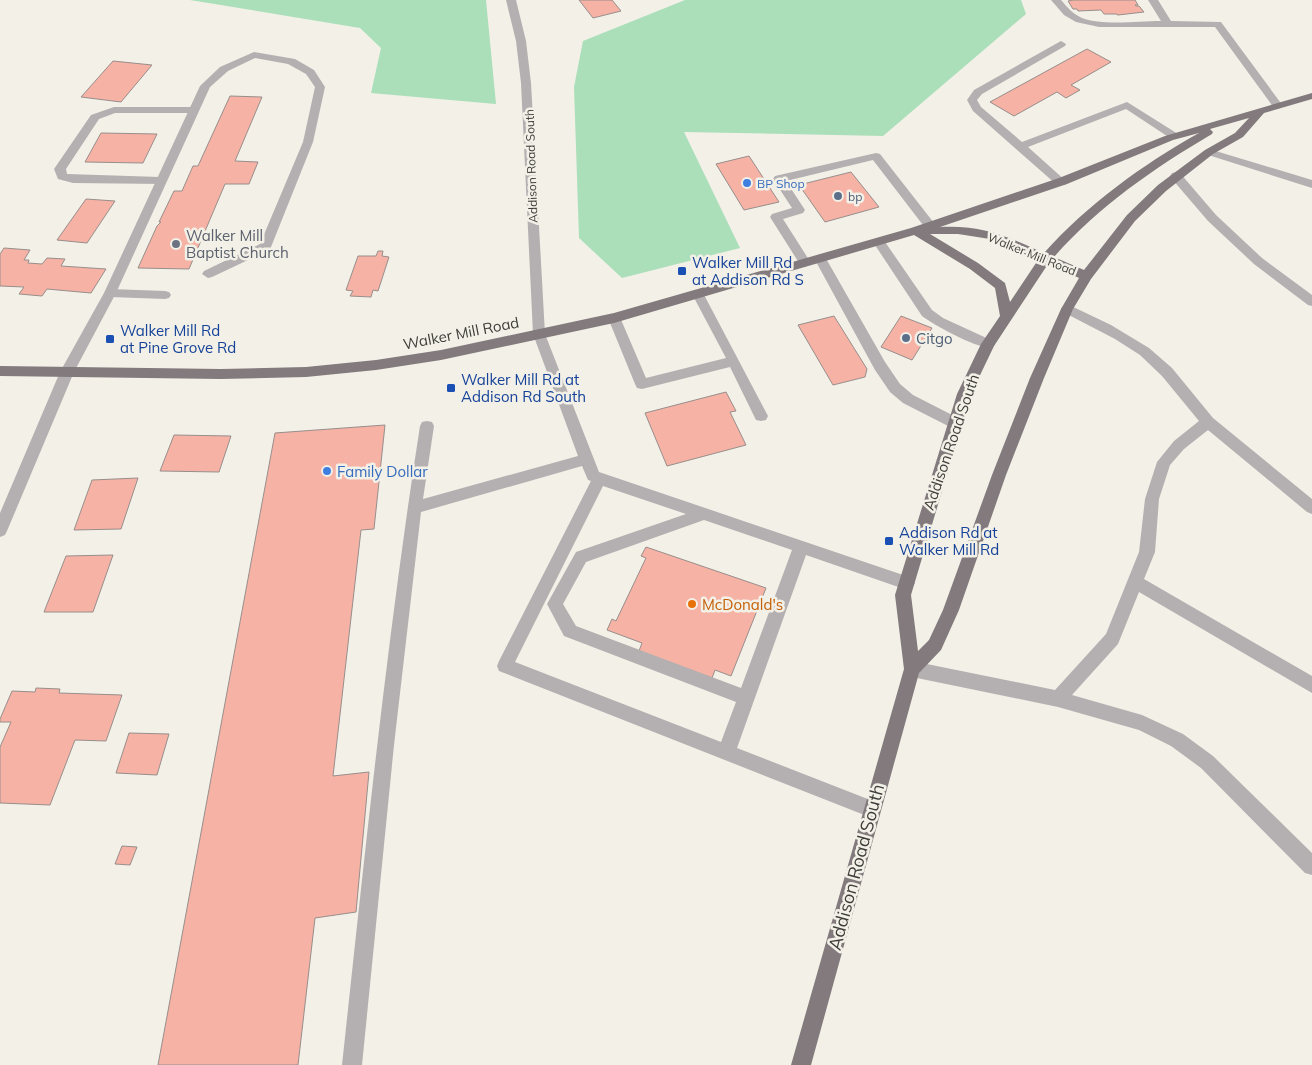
<svg xmlns="http://www.w3.org/2000/svg" width="1312" height="1065" font-family="Mulish,sans-serif">
	<style>
		.green { fill: #aadfba }
		.building { fill: #f6b2a4; stroke: #988e8c }
		.lines { fill: none; stroke-linecap: round; stroke-linejoin: round }
		.lane { fill: #b4b0b1; fill-rule: evenodd }
		.street { fill: #b4b0b1; fill-rule: evenodd }
		.primary { fill: #827a7c; fill-rule: evenodd }
		.shop-dot { fill: #3f7fe0; stroke: #f2f0e7; stroke-width: 2 }
		.service-dot { fill: #5c6f8a; stroke: #f2f0e7; stroke-width: 2 }
		.worship-dot { fill: #6b7280; stroke: #f2f0e7; stroke-width: 2 }
		.transit-dot { fill: #1a4fb4; stroke: #f2f0e7; stroke-width: 2 }
		.food-dot { fill: #e8710a; stroke: #f2f0e7; stroke-width: 2 }
		.labels { text-anchor: middle; dominant-baseline: central; stroke-width: 5; stroke-linejoin: round; paint-order: stroke }
		.far-street-label { font-size: 12px; fill: #3e3d39; stroke: #f2f0e7 }
		.far-shop-label { font-size: 12px; fill: #366cbe; stroke: #f2f0e7; text-anchor: start }
		.far-service-label { font-size: 12px; fill: #4e5e75; stroke: #f2f0e7; text-anchor: start }
		.worship-label { font-size: 15px; fill: #5b616d; stroke: #f2f0e7; text-anchor: start }
		.transit-label { font-size: 15px; fill: #164399; stroke: #f2f0e7; text-anchor: start }
		.street-label { font-size: 15px; fill: #3e3d39; stroke: #f2f0e7 }
		.service-label { font-size: 15px; fill: #4e5e75; stroke: #f2f0e7; text-anchor: start }
		.shop-label { font-size: 15px; fill: #366cbe; stroke: #f2f0e7; text-anchor: start }
		.food-label { font-size: 15px; fill: #c56008; stroke: #f2f0e7; text-anchor: start }
		.near-street-label { font-size: 18px; fill: #3e3d39; stroke: #f2f0e7 }
	</style>
	<rect width="100%" height="100%" fill="#f2f0e7"/>
	<path class="green" d="M190,0H486L496,104L371,93L381,48L360,28Z
		M685,0H1021L1026,14L883,136L684,132L740,248L622,278L579,238L574,87L583,41Z"/>
	<path class="building" d="M579,0H612L621,11L593,18Z
		M1073,0H1135L1138,5H1135L1136,6H1139L1144,12L1118,15L1116,14H1104L1101,10L1078,11L1077,9H1073L1068,1Z
		M1087,49L1111,62L1071,85L1080,90L1066,98L1057,92L1014,116L990,102Z
		M113,61L152,65L121,102L81,97Z
		M230,96L262,97L235,161L258,162L249,184H225L189,269L138,268L157,226L161,222H159L174,191H182L193,166H198Z
		M101,133L157,134L143,163L85,162Z
		M749,156L779,202L744,210L716,164Z
		M851,172L879,207L825,222L799,185Z
		M86,199L115,201L87,243L57,240Z
		M4,248L30,250L24,260H29L28,263L42,264L47,258L65,259L61,266L106,269L91,293L47,289L42,296L19,294L24,287L0,286V254Z
		M378,251H383L382,256L389,257L378,291L373,290L371,297L350,296L353,291L346,290L358,256H376Z
		M834,316L867,369L865,377L833,385L798,325Z
		M901,316L932,328L912,360L881,347Z
		M726,392L736,411L730,412L746,445L667,466L645,413Z
		M385,425L374,529L361,530L333,776L369,772L356,912L315,918L298,1065H158L275,433Z
		M174,435L231,436L219,472L160,471Z
		M138,478L121,529L74,530L92,480Z
		M646,547L766,588L731,676L715,670L712,678L639,651L642,643L607,630L612,619L616,621L646,558L641,556Z
		M113,555L93,612H44L66,556Z
		M36,688L60,689L59,693L122,695L106,741L75,740L50,805L0,803V747L11,722H0V719L12,691L35,692Z
		M129,733L169,734L157,775L116,773Z
		M122,846L137,847L130,865L115,864Z"/>
	<g class="lines">
		<path class="lane" d="M1051,0H1061C1067,7 1073,14 1082,18C1103,26 1138,21 1161,21L1148,0H1158L1171,21L1221,22L1283,106L1278,109L1274,108L1215,27H1099L1076,22L1064,15Z
			M1061,41L1066,44L1065,46L982,94L977,100L981,107L1022,142L1127,102L1178,134L1179,136L1178,138H1170L1126,109L1028,147L1067,182L1065,185H1057L973,111L967,100L974,90Z
			M114,107H193L198,110L193,113H115L99,119L66,169L67,174L160,177L164,178L166,181L164,184L73,183L58,179L54,169L91,115Z
			M1209,149L1312,180V188L1205,154L1203,152Z
			M876,153L880,154L934,223L936,226L934,229H926L873,160L786,181L805,210L803,213L783,219L811,263L805,267L801,266L770,217L772,214L792,208L773,179L775,176Z
			M1176,172L1180,173L1216,215L1262,258L1312,295V306L1308,305L1254,264L1208,221L1172,179L1170,176L1172,173Z
			M879,238L883,239L932,310L943,318L993,341L995,344L993,347C980,351 934,325 922,316L873,242Z
			M820,254L824,255L885,362L900,384L913,395L960,419L962,423L960,427L955,428L950,427L903,403L890,392L875,370L814,258Z
			M110,289L165,291L169,292L171,295L169,298L165,299L110,297L104,293Z
			M698,290L702,291L768,416L766,420L761,421L756,420L730,367L642,389L637,388L635,384L608,318L609,315H619L646,378L726,358L692,294L694,291Z
			M1067,304L1111,325L1149,348L1172,368L1213,418L1312,499V514L1307,512L1208,430L1184,449L1170,465L1159,499L1155,552L1144,579L1312,676V693L1139,592L1118,644L1072,695L1142,715L1183,734L1213,756L1312,853V875L1305,873L1201,768L1171,746L1139,730L1058,707L912,677L906,674L904,669L906,664L912,661L1055,690L1106,634L1139,552L1145,499L1157,462L1174,441L1199,421L1162,376L1140,355L1115,339L1063,312L1061,309L1063,306Z
			M539,329L544,331L545,334L599,472L912,578L915,583L912,588L907,590L806,555L737,748L878,803L881,809L878,815L872,818L499,671L497,666L499,661L591,481L588,480L582,466L421,512L394,745L362,1065H342C365,852 387,638 420,426L422,422L427,421L432,422L434,426L423,499L578,456L533,334L534,331ZM603,486L686,514L576,552L547,604L564,636L736,702L721,742L515,662ZM704,520L792,550L741,688L576,626L563,604L586,562Z"/>
		<path class="street" d="M506,0H516L526,41L531,83L545,334L544,337H534L533,334L521,83L516,41Z
			M254,52L295,59L314,70L325,87L313,142L271,247L269,250L212,277L208,278L202,274L204,271L260,244L303,142L315,87L306,74L288,64L255,58L228,71L210,87L116,293L74,372L7,531L5,535L0,537V513L60,372L104,293L200,86L220,67Z"/>
		<path class="primary" d="M1312,93V99L1264,113L1243,137L1213,154L1166,191L1135,221L1091,279L1073,309L1044,378L1006,475L959,610L941,650L919,673L811,1065H791L904,669L895,595L957,394L981,344L1000,316L995,288L970,269L914,235L614,323L441,360L376,370L306,377L221,379L0,376V366L221,369L306,367L376,360L441,350L614,313L911,228L1059,178L1165,136ZM1249,118L1235,133L1205,150L1158,185L1127,215L1084,270L1054,257C1098,207 1154,168 1212,134L1213,132L1210,129ZM1199,133C1142,165 1088,204 1044,253C1006,236 983,225 940,227L1067,184L1173,140ZM930,234H958L990,239L1038,260L1010,302L1005,283L978,263ZM1048,264L1079,278L1061,309L1030,378L992,475L943,610L929,640L918,651L911,595L971,394L994,346Z"/>
	</g>
	<g class="shop-dot">
		<circle cx="747" cy="183" r="5"/>
		<circle cx="327" cy="471" r="5"/>
	</g>
	<g class="service-dot">
		<circle cx="838" cy="196" r="5"/>
		<circle cx="906" cy="338" r="5"/>
	</g>
	<circle class="worship-dot" cx="176" cy="244" r="5"/>
	<g class="transit-dot">
		<rect x="677" y="266" width="10" height="10" rx="2.5"/>
		<rect x="105" y="334" width="10" height="10" rx="2.5"/>
		<rect x="446" y="383" width="10" height="10" rx="2.5"/>
		<rect x="884" y="536" width="10" height="10" rx="2.5"/>
	</g>
	<circle class="food-dot" cx="692" cy="604" r="5"/>
	<g class="labels">
		<g class="far-street-label">
			<text transform="translate(531 166) rotate(-92)">Addison Road South</text>
			<text transform="translate(1032 254) rotate(22)">Walker Mill Road</text>
		</g>
		<g class="far-shop-label">
			<text x="757" y="183">BP Shop</text>
		</g>
		<g class="far-service-label">
			<text x="848" y="196">bp</text>
		</g>
		<g class="worship-label">
			<text x="186" y="235">Walker Mill<tspan x="186" dy="17">Baptist Church</tspan></text>
		</g>
		<g class="transit-label">
			<text x="692" y="262">Walker Mill Rd<tspan x="692" dy="17">at Addison Rd S</tspan></text>
			<text x="120" y="330">Walker Mill Rd<tspan x="120" dy="17">at Pine Grove Rd</tspan></text>
			<text x="461" y="379">Walker Mill Rd at<tspan x="461" dy="17">Addison Rd South</tspan></text>
			<text x="899" y="532">Addison Rd at<tspan x="899" dy="17">Walker Mill Rd</tspan></text>
		</g>
		<g class="street-label">
			<text transform="translate(461 333) rotate(-11)">Walker Mill Road</text>
			<text transform="translate(951 442) rotate(-71)">Addison Road South</text>
		</g>
		<g class="service-label">
			<text x="916" y="338">Citgo</text>
		</g>
		<g class="shop-label">
			<text x="337" y="471">Family Dollar</text>
		</g>
		<g class="food-label">
			<text x="702" y="604">McDonald's</text>
		</g>
		<g class="near-street-label">
			<text transform="translate(856 867) rotate(-75)">Addison Road South</text>
		</g>
	</g>
</svg>
